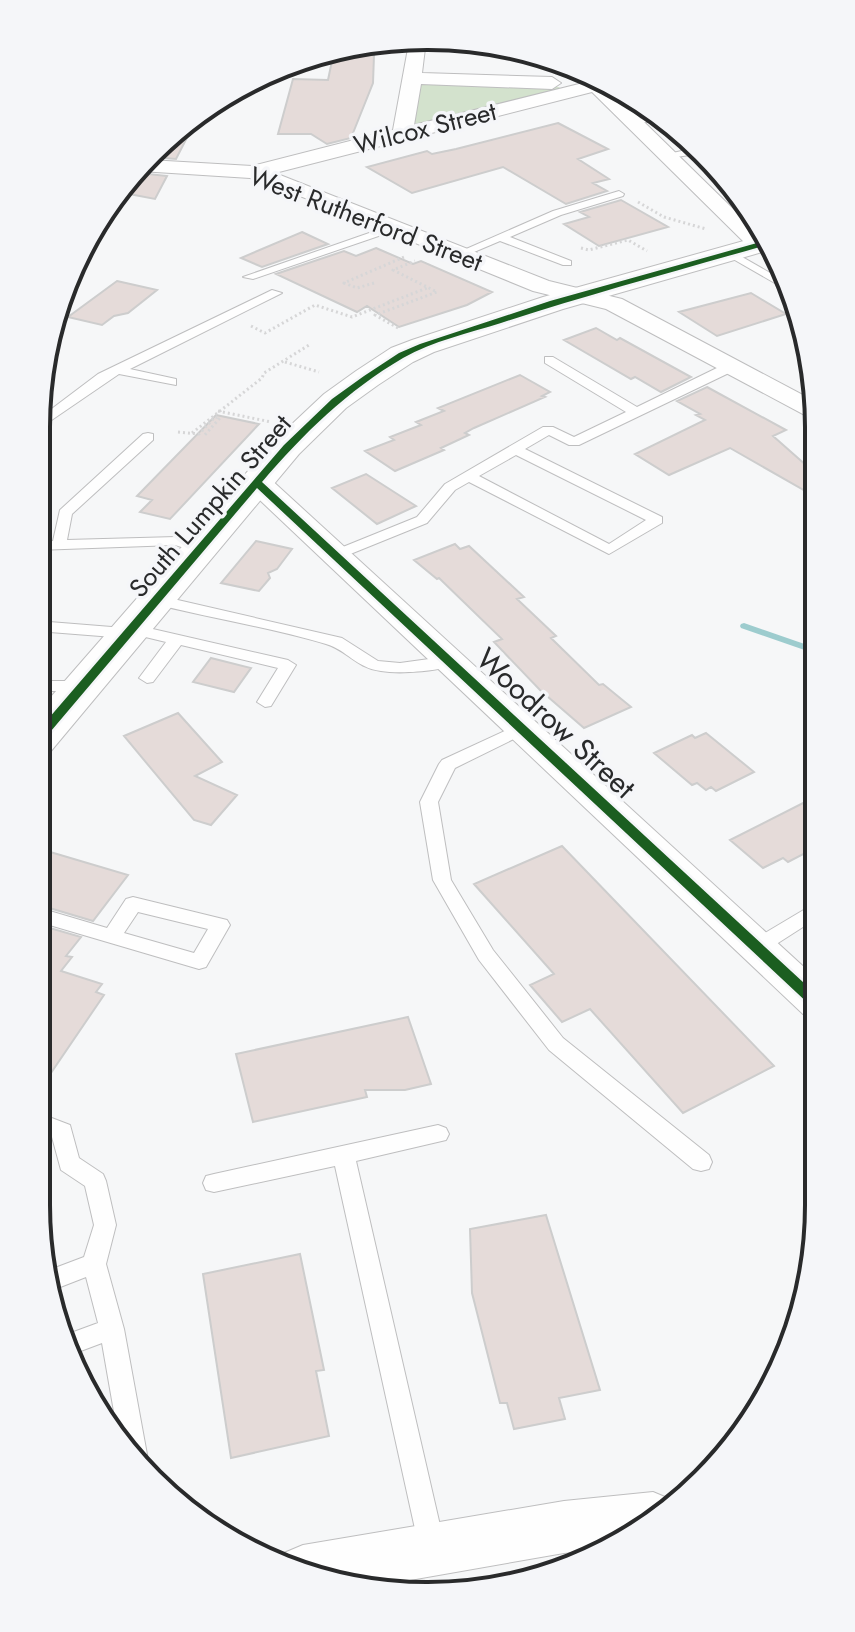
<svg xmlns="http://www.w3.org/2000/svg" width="855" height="1632" font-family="Jost,sans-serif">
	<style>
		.green { fill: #d3e2cd }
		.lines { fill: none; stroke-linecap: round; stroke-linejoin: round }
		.stream { fill: #9dccce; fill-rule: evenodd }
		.building { fill: #e5dbd9; stroke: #cdcdcd; stroke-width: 2 }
		.lane-casing { stroke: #bebebf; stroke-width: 2 }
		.street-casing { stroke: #bebebf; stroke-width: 2 }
		.secondary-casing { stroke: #bebebf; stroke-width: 2 }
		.path { stroke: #d6d6d7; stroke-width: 3; stroke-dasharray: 2 3; stroke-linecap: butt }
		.lane { fill: #fefefe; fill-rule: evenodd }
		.street { fill: #fefefe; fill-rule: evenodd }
		.secondary { fill: #fefefe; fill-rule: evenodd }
		.cycleway-casing { stroke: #f5f6f9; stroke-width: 5 }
		.cycleway { fill: #1b5e20; fill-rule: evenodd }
		.labels { text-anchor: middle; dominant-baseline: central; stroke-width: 7; stroke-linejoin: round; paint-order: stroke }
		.far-street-label { font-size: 26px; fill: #292a2b; stroke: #f5f6f9 }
		.street-label { font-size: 30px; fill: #292a2b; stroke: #f5f6f9 }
		.rim { fill: none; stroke: #292a2b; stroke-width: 4 }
	</style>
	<rect width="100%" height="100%" fill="#f6f7f8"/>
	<path class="green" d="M427,82L559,87L561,89L414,126L421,84Z"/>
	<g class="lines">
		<path class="stream" d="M744,623L816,648V654L741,628L740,626L741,624Z"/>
	</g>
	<path class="building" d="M374,55L373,83L351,138L327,144L311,134H278L293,79L328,80L333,56Z
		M190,121L194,124L176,159L151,157L170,133Z
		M558,123L608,149L578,159L609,179L593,183L607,191L566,204L503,167L412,193L367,167L427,151L432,154L456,149Z
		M139,173L167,176L155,199L124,193Z
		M621,200L668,227L599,246L564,224L589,217L580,212Z
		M302,232L328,244L262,267L241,258Z
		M376,248L413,264L421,261L492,292L467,305L399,327L367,306L357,312L276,274L344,251L356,256Z
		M117,281L157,290L128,313L114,316L102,325L68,317Z
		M751,293L786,314L717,336L679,312Z
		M596,328L617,340L620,338L691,377L661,392L635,377L631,379L564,340Z
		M520,375L550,392L542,396L545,397L474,428L465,433L469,435L441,448L444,450L395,471L365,451L394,440L390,437L421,425L416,422L444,411L438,408Z
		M707,387L786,430L773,436L816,474V497L730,448L669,475L635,454L705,420L696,415L700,414L677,401Z
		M216,415L259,424L170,519L140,512L152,500L137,496Z
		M366,474L416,506L377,524L332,488Z
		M256,541L292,549L277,569L268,573L270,578L259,591L221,583Z
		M455,544L460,549L469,546L524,597L517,599L556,636L551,638L599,685L603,684L631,707L584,728L540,690L494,642L502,639L439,578L437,579L414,560Z
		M211,658L251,668L234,692L193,682Z
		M178,713L222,762L195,776L237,795L211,825L194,820L124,736Z
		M706,733L754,772L716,791L711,787L706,790L697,783L692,785L654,753L692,735L695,738Z
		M817,796V847L788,862L783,858L763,868L730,840Z
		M562,846L774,1066L683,1113L590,1009L562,1022L530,985L554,974L474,884Z
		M36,848L57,854L128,875L93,921L36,904Z
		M36,924L81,937L66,956L72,957L61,971L102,984L96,992L104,995L36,1095Z
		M408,1017L431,1084L405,1090H365L367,1097L253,1122L236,1054Z
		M546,1215L600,1390L559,1398L565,1419L514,1429L507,1403H500L472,1293L470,1229Z
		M300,1254L324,1370L316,1371L329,1436L231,1458L203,1274Z"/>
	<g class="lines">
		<g class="lane-casing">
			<path id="lane" d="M658,115L665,119L634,124L629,121Z
				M699,147L704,153L669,158L664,155Z
				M619,191L624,194L623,196L561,215L510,237L571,261V265H563L500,241L467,255L457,253L553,211Z
				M395,224L401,227L399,229L253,279L243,277Z
				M730,250L791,285L794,294L726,255L724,253Z
				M272,290L282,293L130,369L176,379V385L119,374L37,430V420L98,374Z
				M545,357H553L637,407L723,365H733V371L579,445H569L549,435L525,449L662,517V523L609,554L469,482L455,490L427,523L343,557H333V551L417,517L445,484L543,427H553L574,437L626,412L545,363ZM516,455L646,520L609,544L479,476Z
				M816,390V399L798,407L791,403Z
				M148,433L153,434V440L72,514L67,540L176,537L205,546V552L200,553L175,545L37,550V542L53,541L60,510L143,434Z
				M156,595L342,638L378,661L400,663L451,656L459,661C447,672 398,674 381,671C356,668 347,650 326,644C269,627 209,618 151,603L148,600Z
				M37,621L124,628L131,624L288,660L296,665L271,706L265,707L257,702L278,668L181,645L153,682L147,683L139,678L166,642L133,634L126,638L37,631Z
				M37,681H82L90,686L82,691H37Z
				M522,723L528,724L530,728L528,732L455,768L438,802L451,880L493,950L563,1038L709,1155L712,1162L709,1169L701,1171L693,1169L549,1050L479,960L433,880L420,802L439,764L442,760Z
				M133,897L227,920L230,925L206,967L199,969L36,921V907L107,928L126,899ZM138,912L208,929L194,953L124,933Z
				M817,902V918L764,952H750L747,947L750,942Z
				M36,1112L70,1125L79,1158L103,1174L106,1181L116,1225L106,1264L124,1329L148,1460L144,1468L120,1446L102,1343L70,1355L60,1337L98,1323L86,1277L50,1291L47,1271L84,1257L94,1225L85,1186L61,1170L52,1137L36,1130Z
				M438,1125L446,1128L449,1134L446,1140L356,1161L445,1547L441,1556L432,1560L423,1556L419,1547L335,1166L214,1192L206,1190L203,1183L206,1176L214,1174Z"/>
		</g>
		<g class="street-casing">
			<path id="street" d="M426,40L422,73L552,77L561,83L552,89L421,84L414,125L583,83L574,72L575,70L597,76L771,246L760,252L752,250L592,92L275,173L549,281L622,299L816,402V421L606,309L533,291L273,185L250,178L140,171L149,160L252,166L393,130L409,43Z
				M257,474L267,476L817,979L818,1018L803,1014L247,488L243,482L247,476Z
				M653,1492L672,1500L673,1504L611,1548L564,1553L376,1586L327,1583L280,1562L284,1553L303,1545L564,1501Z"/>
		</g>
		<g class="secondary-casing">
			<path id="secondary" d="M765,235L773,249L563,309L434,352L413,362L378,385L346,408L299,454L51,751L36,754V714L275,440L324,394L356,371L391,348L412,340L543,297Z"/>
		</g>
		<path class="path" d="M638,202L664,217L706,229
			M581,248L589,250L628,240L647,251
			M374,283L357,288L344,283L404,257
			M251,326L265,333L315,305L352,317L427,288
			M398,328L375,315L437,292L393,270L415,261
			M285,362L319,372
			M218,411L271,422
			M178,432L199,434L215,417L220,418L203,437
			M192,433L262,378L264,373L309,345"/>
		<use href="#lane" class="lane"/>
		<use href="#street" class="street"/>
		<use href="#secondary" class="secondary"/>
		<g class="cycleway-casing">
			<path id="cycleway" d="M768,240L770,244C680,270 590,294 501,323C469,333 433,341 403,358C348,390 303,434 262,482L817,995L818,1008L812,1007L257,488L40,744L36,745V733L284,445L332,399L364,376L399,353L420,344L550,301Z"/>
		</g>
		<use href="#cycleway" class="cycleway"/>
	</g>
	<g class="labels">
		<g class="far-street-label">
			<text transform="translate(425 128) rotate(-14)">Wilcox Street</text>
			<text transform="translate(366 219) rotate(21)">West Rutherford Street</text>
			<text transform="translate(210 506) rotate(-49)">South Lumpkin Street</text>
		</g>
		<g class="street-label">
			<text transform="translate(556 723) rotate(43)">Woodrow Street</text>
		</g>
	</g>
	<path d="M0 0H855V1632H0ZM427 50H428A377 377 0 0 1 805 427V1205A377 377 0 0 1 428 1582H427A377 377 0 0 1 50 1205V427A377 377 0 0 1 427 50Z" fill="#f5f6f9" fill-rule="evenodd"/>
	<path class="rim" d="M427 50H428A377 377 0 0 1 805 427V1205A377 377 0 0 1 428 1582H427A377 377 0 0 1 50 1205V427A377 377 0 0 1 427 50Z"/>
</svg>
